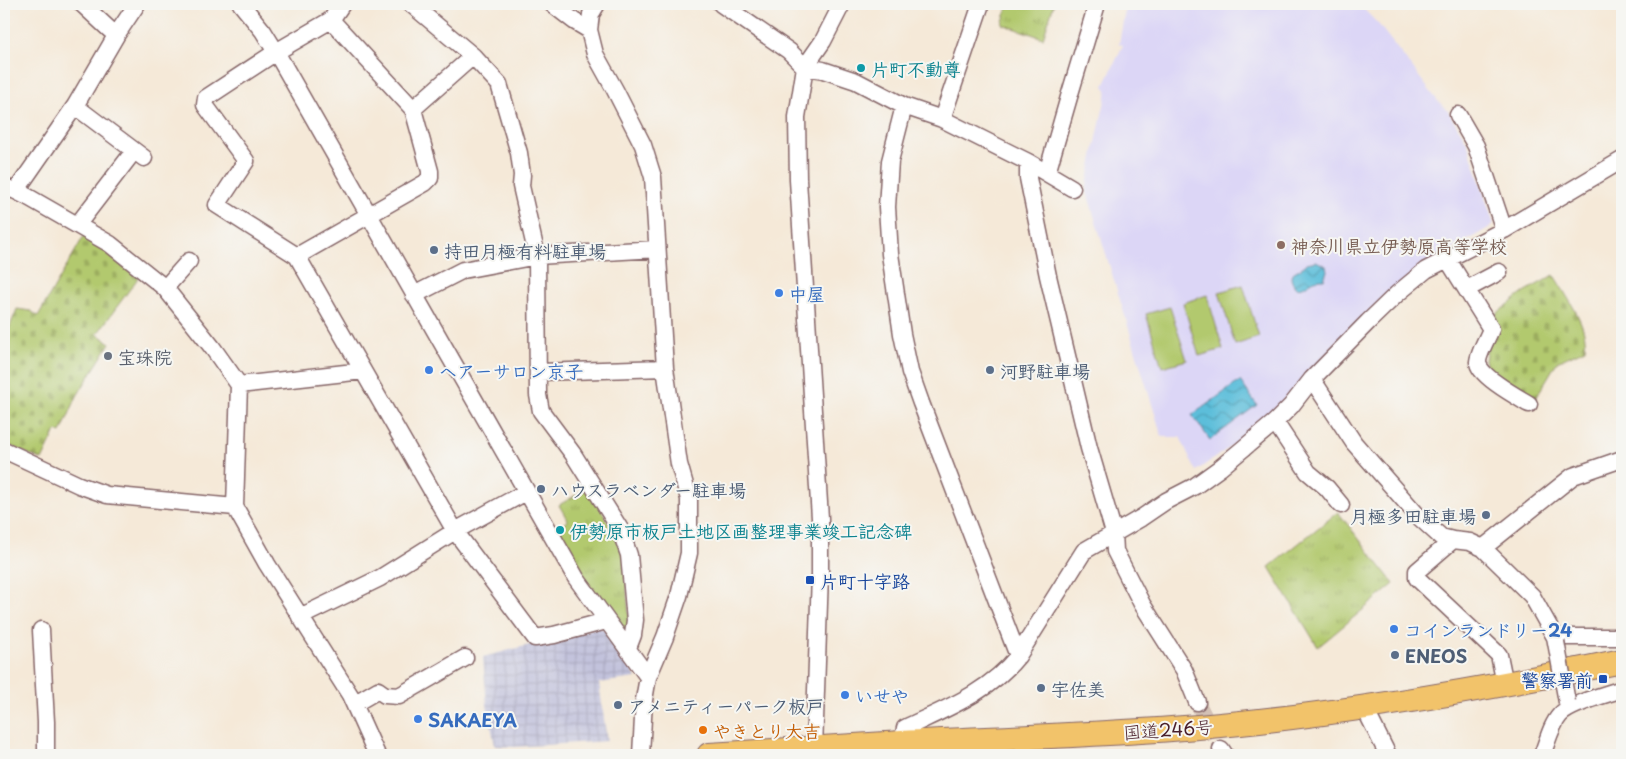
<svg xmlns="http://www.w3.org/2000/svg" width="1626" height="759" font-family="'Playpen Sans','Klee One',sans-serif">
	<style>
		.built { fill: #dcd6f6 }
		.industrial { fill: url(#industrial-grid) }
		.grass { fill: url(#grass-tufts); stroke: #7e744c }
		.cemetery { fill: url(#cemetery-stones); stroke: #7e744c }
		.garden { fill: #b2c96e; stroke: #7e744c }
		.water { fill: url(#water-waves); stroke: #526e82 }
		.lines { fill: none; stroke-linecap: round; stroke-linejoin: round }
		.minor-tunnel { stroke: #d3c1b5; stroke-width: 16; stroke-dasharray: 16 8; stroke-linecap: butt }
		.minor-casing { stroke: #866668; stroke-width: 19 }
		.highway-casing { stroke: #866668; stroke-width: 26 }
		.minor { stroke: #fff; stroke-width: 16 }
		.highway { stroke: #f2c36a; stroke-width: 24 }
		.minor-bridge-casing { stroke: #866668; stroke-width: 19; stroke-linecap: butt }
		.minor-bridge { stroke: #fff; stroke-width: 16 }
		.culture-dot { fill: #0f9aa8; stroke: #f6f6f2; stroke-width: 2 }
		.education-dot { fill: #8d6e63; stroke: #f6f6f2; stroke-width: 2 }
		.service-dot { fill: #5c6f8a; stroke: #f6f6f2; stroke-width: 2 }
		.shop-dot { fill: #3f7fe0; stroke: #f6f6f2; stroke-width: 2 }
		.worship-dot { fill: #6b7280; stroke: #f6f6f2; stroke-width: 2 }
		.transit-dot { fill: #1a4fb4; stroke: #f6f6f2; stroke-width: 2 }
		.food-dot { fill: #e8710a; stroke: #f6f6f2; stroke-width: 2 }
		.labels { text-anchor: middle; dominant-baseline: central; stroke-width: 4; stroke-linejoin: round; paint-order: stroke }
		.culture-label { font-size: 18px; font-weight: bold; fill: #0d838f; stroke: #f6f6f2; text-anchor: start }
		.education-label { font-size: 18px; font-weight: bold; fill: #785e54; stroke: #f6f6f2; text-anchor: start }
		.service-label { font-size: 18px; font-weight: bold; fill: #4e5e75; stroke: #f6f6f2; text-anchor: start }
		.shop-label { font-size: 18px; font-weight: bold; fill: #366cbe; stroke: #f6f6f2; text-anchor: start }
		.worship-label { font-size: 18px; font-weight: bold; fill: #5b616d; stroke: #f6f6f2; text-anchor: start }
		.transit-label { font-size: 18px; font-weight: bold; fill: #164399; stroke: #f6f6f2; text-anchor: start }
		.street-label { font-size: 18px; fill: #4a1f2b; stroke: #f6f6f2 }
		.food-label { font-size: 18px; font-weight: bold; fill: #c56008; stroke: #f6f6f2; text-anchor: start }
	</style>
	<defs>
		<pattern id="industrial-grid" width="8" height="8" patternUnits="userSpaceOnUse" patternTransform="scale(1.25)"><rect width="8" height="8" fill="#c2c2dc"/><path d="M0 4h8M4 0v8" fill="none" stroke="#a8a6bd"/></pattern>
		<pattern id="grass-tufts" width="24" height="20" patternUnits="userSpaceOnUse" patternTransform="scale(1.25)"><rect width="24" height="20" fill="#b2c96e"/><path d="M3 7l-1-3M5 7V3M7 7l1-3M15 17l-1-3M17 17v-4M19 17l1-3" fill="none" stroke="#9bac5f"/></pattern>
		<pattern id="cemetery-stones" width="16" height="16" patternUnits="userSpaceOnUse" patternTransform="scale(1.25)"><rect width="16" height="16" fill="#b2c96e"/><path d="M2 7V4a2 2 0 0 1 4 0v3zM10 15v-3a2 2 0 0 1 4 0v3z" fill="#9bac5f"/></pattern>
		<pattern id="water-waves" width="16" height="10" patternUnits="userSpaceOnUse" patternTransform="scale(1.25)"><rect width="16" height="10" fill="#5bbeda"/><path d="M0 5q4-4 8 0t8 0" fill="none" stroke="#4d9ab1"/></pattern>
	</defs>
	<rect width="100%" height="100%" fill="#f6f6f2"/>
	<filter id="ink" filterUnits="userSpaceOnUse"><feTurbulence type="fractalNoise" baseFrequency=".02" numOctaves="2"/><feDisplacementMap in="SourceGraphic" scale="10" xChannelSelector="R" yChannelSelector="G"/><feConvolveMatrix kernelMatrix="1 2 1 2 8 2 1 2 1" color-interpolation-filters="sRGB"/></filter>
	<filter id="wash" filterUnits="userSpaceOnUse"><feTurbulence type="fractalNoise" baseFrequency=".0096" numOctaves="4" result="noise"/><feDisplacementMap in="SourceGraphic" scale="20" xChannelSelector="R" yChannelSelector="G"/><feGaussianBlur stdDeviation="1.12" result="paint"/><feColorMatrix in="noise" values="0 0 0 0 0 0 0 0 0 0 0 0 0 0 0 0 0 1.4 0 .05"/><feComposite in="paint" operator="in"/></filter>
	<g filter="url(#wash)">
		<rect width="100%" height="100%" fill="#f5e9d8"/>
		<path class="built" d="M1126,4H1359L1379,25L1437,100L1448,111L1467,142L1494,225L1422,266L1299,383L1271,413L1227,449L1196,471L1180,437H1162L1086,189L1107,91L1104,86L1123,45L1119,44Z"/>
		<path class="industrial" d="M598,627L605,630L627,660L636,678L599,683L607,741L514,747L495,746L487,705L483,657Z"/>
		<path class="grass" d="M1009,4H1054L1043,38L1002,24Z
			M590,487L624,555L630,629L624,631L577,569L555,528L568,521L559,505Z
			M1338,512L1394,584L1318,647L1269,567Z"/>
		<path class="cemetery" d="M85,234L141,274L97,334L110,343L77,396L61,433L56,431L42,460L4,443V341L17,309L31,311L38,316Z
			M1554,275C1565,295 1589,325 1585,349L1557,362L1535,399L1505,382L1487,368L1485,360L1492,317L1526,291Z"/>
		<path class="garden" d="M1243,285L1259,337L1235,345L1219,292Z
			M1207,295L1223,349L1199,356L1183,303Z
			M1170,307L1187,360L1162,367L1146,314Z"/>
		<path class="water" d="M1316,261L1326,266L1327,271L1324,279C1320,279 1315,279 1311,282C1305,285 1303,289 1295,287C1284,270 1299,273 1307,263Z
			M1240,381L1257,405L1210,440L1192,415Z"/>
	</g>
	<g filter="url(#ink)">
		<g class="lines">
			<path class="minor-tunnel" d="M1197,702L1221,749"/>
			<g class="minor-casing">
				<path id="minor" d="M82,4L110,30L117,34
					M241,4L263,31L276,52L576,578L648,677
					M342,4L331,20L276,52L206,98L205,105L246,161L217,205L297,256L455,531L535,638L554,635L606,621
					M411,4L473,56L499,84L519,153L522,175L521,186L537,256L538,395L541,411L573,454L620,529L629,555L635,620L633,635L628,648
					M552,4L574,21L589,30
					M597,4L591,14L589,30L595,54L615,90L643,145L653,177L665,368L679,464L689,499V553L679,596L665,637L648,677L644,700L641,755
					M721,4L789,51L805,67L823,70L856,81L904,106L942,119L1028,162L1072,188
					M75,106L144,158
					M904,106L890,161L887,207L890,254L902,334L910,372L921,403L1018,656
					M413,109L473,56
					M1458,115L1476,146L1504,230
					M942,119L981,4
					M1028,162V178L1048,276L1089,448L1114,533L1115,551L1142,604L1184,670L1197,702
					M1047,173L1069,97L1097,4
					M4,187L16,191L28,197L110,244L165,288L212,347L239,385L235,507L267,564L350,695L377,755
					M16,191L75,106L117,34L137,4
					M78,224L134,151
					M297,256L425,183L430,178V171L413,109L331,20
					M1448,260L1491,329C1488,337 1478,354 1478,362C1477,375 1519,398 1529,404
					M165,288L189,261
					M1467,289L1499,272
					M414,295L463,270L537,256L657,249
					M539,372L665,368
					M1312,379L1354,443L1418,516L1441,537L1453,540L1470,542L1483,548L1573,476L1622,459
					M239,385L363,371
					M1275,422L1308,472L1327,488L1341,505
					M4,450L79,485L107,495L235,507
					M1453,540L1417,571V578L1499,655L1505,684
					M1483,548L1532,596L1555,637L1556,642
					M300,617L380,578L455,531L526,492
					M41,630L46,722V755
					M1555,637H1622
					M354,704L378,690L385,695L399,696L465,658
					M1364,707L1388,755
					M814,749L820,574V518L798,180L797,117L805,67L823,41L842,4
					M1221,749L1225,755
					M904,755L902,743L905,728C947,708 988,693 1018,656L1084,551L1141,518L1166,501L1195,486L1220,468L1275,422L1291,406L1312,379L1368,322L1397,294L1426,270L1504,230L1622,160
					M1542,755C1547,743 1551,725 1560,715C1569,704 1608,694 1622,689"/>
			</g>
			<g class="highway-casing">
				<path id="highway" d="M709,755C773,751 838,747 902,743C1001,738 1099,735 1198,727C1340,715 1482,690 1622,661"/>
			</g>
			<use href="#minor" class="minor"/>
			<use href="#highway" class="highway"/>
			<g class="minor-bridge-casing">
				<path id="minor-bridge" d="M1556,642L1567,702"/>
			</g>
			<use href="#minor-bridge" class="minor-bridge"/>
		</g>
	</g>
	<g class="culture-dot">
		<circle cx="861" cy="68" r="5"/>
		<circle cx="560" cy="530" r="5"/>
	</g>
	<circle class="education-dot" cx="1281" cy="245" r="5"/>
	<g class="service-dot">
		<circle cx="434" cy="250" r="5"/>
		<circle cx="990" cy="370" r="5"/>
		<circle cx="541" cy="489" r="5"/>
		<circle cx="1486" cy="515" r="5"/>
		<circle cx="1395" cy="655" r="5"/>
		<circle cx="1041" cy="688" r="5"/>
		<circle cx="618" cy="705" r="5"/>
	</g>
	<g class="shop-dot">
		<circle cx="779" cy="293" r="5"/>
		<circle cx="429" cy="370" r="5"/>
		<circle cx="1394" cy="629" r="5"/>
		<circle cx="845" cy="695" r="5"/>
		<circle cx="418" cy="719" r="5"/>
	</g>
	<circle class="worship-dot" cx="108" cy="356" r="5"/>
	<g class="transit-dot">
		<rect x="805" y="575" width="10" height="10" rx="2.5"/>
		<rect x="1598" y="674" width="10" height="10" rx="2.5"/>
	</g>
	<circle class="food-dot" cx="703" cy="730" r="5"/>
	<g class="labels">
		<g class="culture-label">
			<text x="871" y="68">片町不動尊</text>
			<text x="570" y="530">伊勢原市板戸土地区画整理事業竣工記念碑</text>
		</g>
		<g class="education-label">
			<text x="1291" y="245">神奈川県立伊勢原高等学校</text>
		</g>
		<g class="service-label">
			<text x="444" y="250">持田月極有料駐車場</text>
			<text x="1000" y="370">河野駐車場</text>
			<text x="551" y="489">ハウスラベンダー駐車場</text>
			<text x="1476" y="515" text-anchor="end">月極多田駐車場</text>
			<text x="1405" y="655">ENEOS</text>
			<text x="1051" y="688">宇佐美</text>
			<text x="628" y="705">アメニティーパーク板戸</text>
		</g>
		<g class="shop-label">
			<text x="789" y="293">中屋</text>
			<text x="439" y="370">ヘアーサロン京子</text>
			<text x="1404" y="629">コインランドリー24</text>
			<text x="855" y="695">いせや</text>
			<text x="428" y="719">SAKAEYA</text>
		</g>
		<g class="worship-label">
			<text x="118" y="356">宝珠院</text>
		</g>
		<g class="transit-label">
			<text x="820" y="580">片町十字路</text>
			<text x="1593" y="679" text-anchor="end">警察署前</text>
		</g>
		<g class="street-label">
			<text transform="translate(1168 729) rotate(-4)">国道246号</text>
		</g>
		<g class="food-label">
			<text x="713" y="730">やきとり大吉</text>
		</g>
	</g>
	<rect width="1626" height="759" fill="none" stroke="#f6f6f2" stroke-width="20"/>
</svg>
